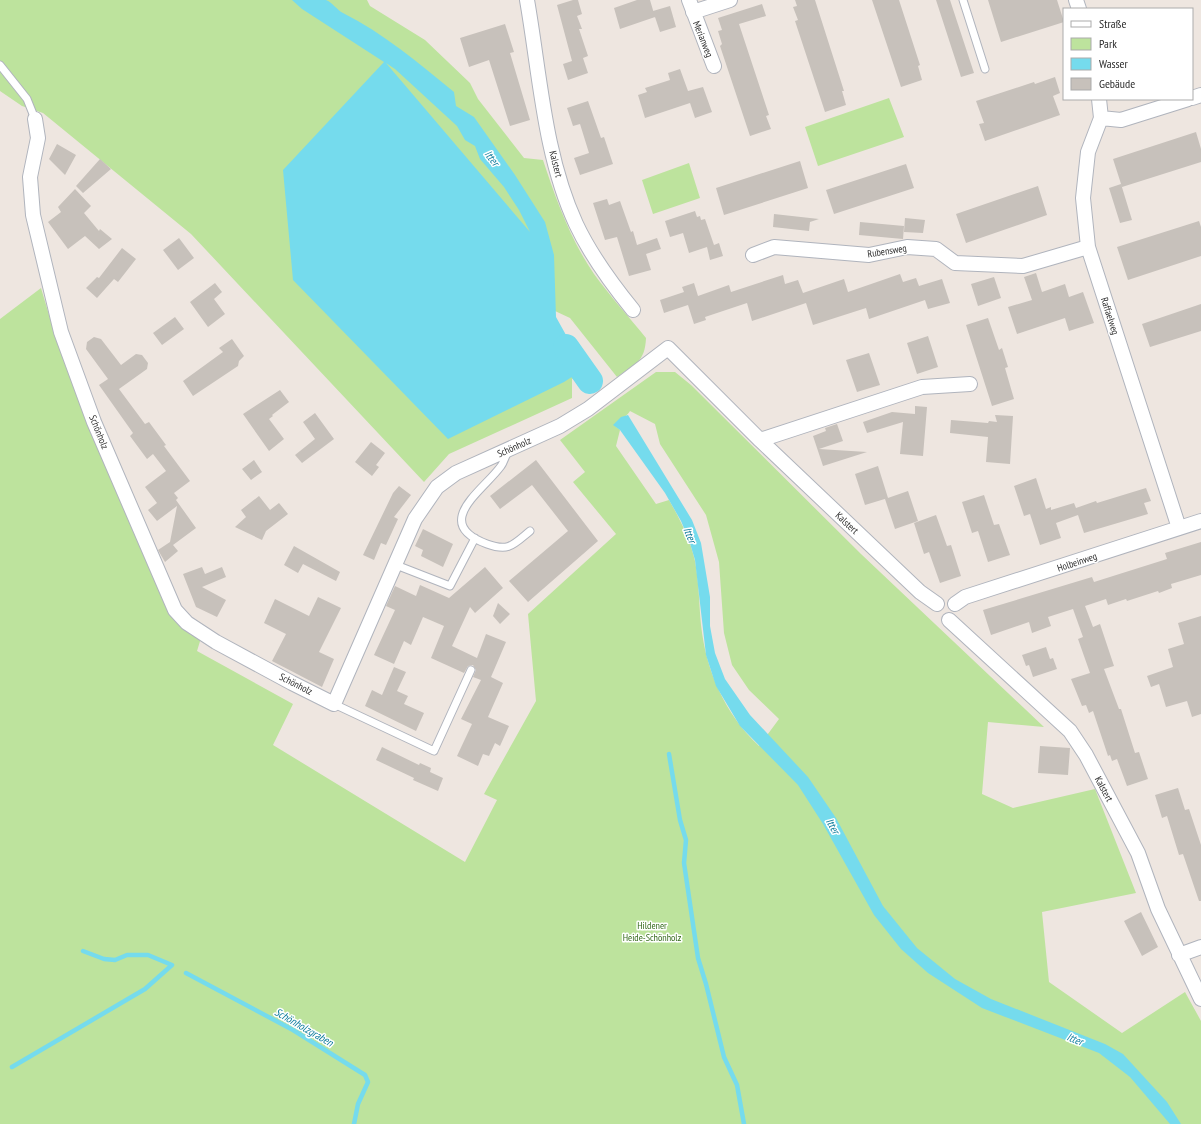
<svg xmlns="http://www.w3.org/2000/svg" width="1201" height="1124" font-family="'PT Sans Narrow',sans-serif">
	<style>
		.green { fill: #bde39d; fill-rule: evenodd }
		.water { fill: #75dbed; fill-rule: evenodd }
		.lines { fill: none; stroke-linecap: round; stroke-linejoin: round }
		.stream { stroke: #75dbed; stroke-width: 4.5 }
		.river { stroke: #75dbed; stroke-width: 26 }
		.building { fill: #c7c1bb }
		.service-casing { stroke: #b0b4bd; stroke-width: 9 }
		.minor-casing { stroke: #b0b4bd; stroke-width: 16 }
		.service { stroke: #fff; stroke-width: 7 }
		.minor { stroke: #fff; stroke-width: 14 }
		.labels { text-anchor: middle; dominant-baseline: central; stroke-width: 3; stroke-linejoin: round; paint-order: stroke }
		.street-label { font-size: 10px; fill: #2d2d2d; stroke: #fff }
		.park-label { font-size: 10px; fill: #356a1c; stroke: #fff }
		.water-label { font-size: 11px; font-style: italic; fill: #107d9d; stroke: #fff }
	</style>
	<rect width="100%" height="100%" fill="#eee6e0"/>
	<path class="green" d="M0,0H367L370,6L425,40L470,83L478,99L524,158L543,160C556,199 570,239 594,274C610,296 629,317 646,338C645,362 635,364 617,377L570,318L540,304L578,373L572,379V398L449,454L424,482L191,234L43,113L22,106L0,91Z
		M889,98L904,137L818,166L805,127Z
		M689,163L700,198L653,214L642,180Z
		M41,288L55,335L156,579L201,638L197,651L293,704L273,745L465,862L497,800L484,794L536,701L528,614L616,534L573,482L585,472L560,440L656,372H675L691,385L861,554L1044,727L988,722L982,794L1013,808L1095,789L1136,893L1042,912L1049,982L1122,1033L1185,992L1201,1021V1124H0V319ZM630,411L655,424L660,444L706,515L719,562L724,633L732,665L749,690L779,719L759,746C725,714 706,671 701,625C699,604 699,582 695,561C690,539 680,519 669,500L656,504L616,446L620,430L614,425C618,420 627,417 630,411Z"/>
	<path class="water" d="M292,0C301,0 318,0 326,0C332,2 337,10 343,13C383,33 420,64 454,92L456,106L474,117L515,175L545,222L554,255L556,317L576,353L587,370L592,373L583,380L578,373L564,382L448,439L293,280L283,170L384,62L302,9ZM386,63L395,69L457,126L465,140L475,146L480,159L504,187L519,210L530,232Z
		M628,415L692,520L701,543L710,597V626L715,653L725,679L750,715L808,777L836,818L883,906L917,948L955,979L991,999L1105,1044L1123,1054L1167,1102L1181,1124H1170L1130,1077L1099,1053L982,1008L928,973L901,949L874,915L823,824L798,785L740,726L716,686L706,655L695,560L689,540L681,521L665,493L620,430L613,425L621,417Z"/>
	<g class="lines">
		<path class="stream" d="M669,754L680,820L686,840L684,863L698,958L706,984L724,1057L737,1085L744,1124
			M186,973L293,1030L365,1075L368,1082L358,1104L354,1124
			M12,1067L145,989L172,965L148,955H127L115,960L104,959L83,951"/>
		<path class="river" d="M566,347L590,381"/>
	</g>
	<path class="building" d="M573,0H578L582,14L577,16L582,29H579L588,56L583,58L588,73L568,80L563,64L572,61L557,5Z
		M637,0H650L655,17L620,29L614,8Z
		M795,0H815L844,91H842L846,105L825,112L795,21L798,20L793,7L797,6Z
		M872,0H899L920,65L918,66L922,80L901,87Z
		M936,0H950L974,73L961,77Z
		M988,0H1057L1064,22L1001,42Z
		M762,4L766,16L739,24L769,115L766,116L771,129L750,136L720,46L722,44L718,31L722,30L718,18Z
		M670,6L676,27L660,32L653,11Z
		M505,24L514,52L510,53L530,120L510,126L489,60L469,67L460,38Z
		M680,69L688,91L703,87L712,112L695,118L690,103L645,118L638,95L647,92L645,88L670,80L668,73Z
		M1055,77L1060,93L1053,96L1060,115L985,141L979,124L984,123L976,101L1034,82L1035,84Z
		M588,101L601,138L604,137L613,164L580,175L574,158L589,153L580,124L573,126L567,108Z
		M1196,132L1201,149V162L1122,187L1113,159Z
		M57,144L76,155L65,175L49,159Z
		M100,159L111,169L83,193L76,186Z
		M800,161L808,188L724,215L716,188Z
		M906,164L914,188L834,214L826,190Z
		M1121,184L1132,220L1120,223L1109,188Z
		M1038,186L1047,215L966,243L956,214Z
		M75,189L91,206L84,213L99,231L100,229L112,239L99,249L85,236L68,249L48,222L61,212L58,207Z
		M607,199L609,205L620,201L631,232L633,231L637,245L657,238L661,249L646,254L651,270L629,276L617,237L605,240L593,203Z
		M695,211L697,217L700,216L701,220L705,219L714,245L719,243L723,256L710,260L707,247L689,253L683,233L670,237L665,221Z
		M774,214L819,219L810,222L809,231L773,227Z
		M905,218L925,220L923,233L904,232Z
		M1199,221L1201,227V256L1128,280L1117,247Z
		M860,222L904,226L903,239L859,235Z
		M179,238L194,258L178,270L163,250Z
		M122,248L136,259L118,282L114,279L97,298L86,288L97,277L99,278Z
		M1036,273L1042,292L1065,284L1069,297L1083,292L1094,323L1069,331L1065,318L1017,334L1008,307L1032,300L1024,277Z
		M900,274L903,282L916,278L919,286L942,279L950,303L928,309L925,300L869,319L866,308L813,325L806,303L752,321L747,303L705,317L706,320L694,324L688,305L664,313L660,300L684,292L682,287L694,283L698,296L729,285L731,292L783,275L785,284L798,280L803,293L844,279L848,292Z
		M994,277L1001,298L978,306L971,284Z
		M215,283L222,292L214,299L225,314L208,327L190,302Z
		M1201,304V331L1150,347L1142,324Z
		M175,317L184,329L162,345L153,333Z
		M988,318L999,350L1002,348L1008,367L1005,368L1014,399L992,406L966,325Z
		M928,336L938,367L917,374L907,343Z
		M94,337L101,339L121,365L136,354L142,355L148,363L147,369L119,389L145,424L149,422L166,445L164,446L190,481L174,493L178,498L176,500L196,528L173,545L178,551L165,562L158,550L170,542L177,506L157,521L148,510L157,503L145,487L166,471L153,454L147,459L130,436L133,433L99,385L108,379L86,349L87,342Z
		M232,339L244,356L239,361L238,366L193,396L183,381L223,352L219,348Z
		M869,353L880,385L857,392L846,360Z
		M280,390L289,402L272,415L273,416L269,419L284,439L269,451L243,414Z
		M915,406L927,407L923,456L900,454L903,422L867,433L863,422L892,412L915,414Z
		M315,413L334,439L302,463L295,455L315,439L303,422Z
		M995,415L1013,416L1010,464L986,462L988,437L950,433L951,420L988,423L989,421L997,422Z
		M837,424L843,441L819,449L867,452L823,466L813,436L826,431L825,428Z
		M371,442L385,453L376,465L379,467L372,476L355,462Z
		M254,460L262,472L251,480L242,469Z
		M536,460L598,541L528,602L509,581L568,531L532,485L500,509L490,496Z
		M878,466L888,498L865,505L855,474Z
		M1036,478L1046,509L1051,507V510L1074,503L1076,508L1096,501L1097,503L1146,488L1151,501L1144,503L1148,514L1084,533L1078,515L1056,523L1061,538L1040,545L1030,514L1024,516L1014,486Z
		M399,486L411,495L394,517L398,519L386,545L381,543L374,560L363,555L393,493Z
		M908,491L918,521L895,529L885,499Z
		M984,495L994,525L999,524L1010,555L988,562L978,531L972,533L962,502Z
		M259,496L270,510L279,503L288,514L266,531L262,540L235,527L246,517L241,510Z
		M936,515L947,546L951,545L961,576L940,583L929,552L924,554L914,523Z
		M423,529L453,544L443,567L421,556L423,550L415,546Z
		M1201,542V575L1171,584L1172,588L1159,593L1158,591L1127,601L1126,599L1108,605L1106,599L1085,606L1093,627L1100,624L1114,666L1104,669L1119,709H1121L1135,753L1139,752L1148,779L1127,786L1117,759L1112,761L1110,755L1108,756L1093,711L1089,713L1086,705L1082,706L1071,679L1090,673L1078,639L1083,637L1073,609L1048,617L1051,626L1032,633L1029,622L991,635L983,610L1092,577L1094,582L1167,559L1165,553Z
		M294,546L340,572L336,581L303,564L298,573L284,565Z
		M202,567L205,574L222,567L226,577L202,587L226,600L217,617L196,607L183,574Z
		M485,567L503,588L475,613L470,607L452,646L477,658L486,634L506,642L491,677L503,683L488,717L509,726L500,746L495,743L489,756L483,754L478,766L457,756L472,724L461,719L481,680L473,677L476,670L473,665L468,666L464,673L431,658L444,626L423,617L411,645L404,641L394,664L374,655L395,610L386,606L395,586L416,596L420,585L449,598Z
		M318,597L341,608L319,652L334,659L322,687L272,661L286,634L264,623L275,599L309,616Z
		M498,603L510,614L500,624L493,616Z
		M1201,616V714L1192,717L1187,701L1166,707L1159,684L1151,687L1147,676L1173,667L1168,649L1184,644L1178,623Z
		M1046,647L1050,659L1053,658L1057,669L1033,677L1029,665L1026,666L1022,655Z
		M394,667L406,672L397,691L408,696L404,704L424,713L416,731L365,706L372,690L382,695Z
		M1040,746L1070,748L1068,775L1038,773Z
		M382,747L419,765L420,763L431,768L430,772L443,778L438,791L413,780L414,778L376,760Z
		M1178,788L1185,810L1189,809L1201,845V901H1199L1183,854L1179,855L1167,816L1162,818L1155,795Z
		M1141,912L1158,947L1142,956L1124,921Z"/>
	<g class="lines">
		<g class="service-casing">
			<path id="service" d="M963,0L985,69
				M0,65L27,99L35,119
				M508,452C505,456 504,462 501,466C484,490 430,523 487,544C509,552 513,545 530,531
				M396,565L450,586L475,538
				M334,704L434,751L471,670"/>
		</g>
		<g class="minor-casing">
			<path id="minor" d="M527,0C540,74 544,155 576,224C591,256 611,283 633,310
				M689,0L714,66
				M1076,0L1079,9
				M693,12L730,0
				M1192,98L1201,95
				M1099,99L1101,118L1088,152L1083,198L1088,247L1179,528
				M1101,118L1121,120L1188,99
				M35,119L38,138L30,177L33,215L61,332L94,422L175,610L187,623L216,642L292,683L334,704L415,519L437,487L456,473L560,426L588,409L668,348L760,440L920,592L937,604
				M753,255L774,247L869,255L907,247L936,249L955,263L1023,266L1088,247
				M760,440L922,387L970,384
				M955,604L965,597L1201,521
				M949,620L1070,731L1086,755L1138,853L1158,909L1201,999
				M1179,955L1201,947"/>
		</g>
		<use href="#service" class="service"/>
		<use href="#minor" class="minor"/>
	</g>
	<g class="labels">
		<g class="street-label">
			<text transform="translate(703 39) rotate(68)">Merianweg</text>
			<text transform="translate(556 164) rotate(76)">Kalstert</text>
			<text transform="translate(887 251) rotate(-9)">Rubensweg</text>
			<text transform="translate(1110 316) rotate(72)">Raffaelweg</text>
			<text transform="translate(99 432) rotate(68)">Schönholz</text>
			<text transform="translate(514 447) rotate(-24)">Schönholz</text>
			<text transform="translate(847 523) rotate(43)">Kalstert</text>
			<text transform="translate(1077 562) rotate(-18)">Holbeinweg</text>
			<text transform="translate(296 684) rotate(27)">Schönholz</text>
			<text transform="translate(1104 789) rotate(62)">Kalstert</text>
		</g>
		<g class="park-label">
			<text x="652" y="925">Hildener<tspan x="652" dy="12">Heide-Schönholz</tspan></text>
		</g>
		<g class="water-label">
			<text transform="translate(492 158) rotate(52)">Itter</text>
			<text transform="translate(690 535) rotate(67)">Itter</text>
			<text transform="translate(833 826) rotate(60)">Itter</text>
			<text transform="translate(304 1027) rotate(30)">Schönholzgraben</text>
			<text transform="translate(1075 1039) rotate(21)">Itter</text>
		</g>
	</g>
	<rect x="1063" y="8" width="130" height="92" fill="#ffffff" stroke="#ababab"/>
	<rect x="1071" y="21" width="20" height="6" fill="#ffffff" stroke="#ababab"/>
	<text x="1099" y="28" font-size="12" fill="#2d2d2d">Straße</text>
	<rect x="1071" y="38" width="20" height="12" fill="#bde39d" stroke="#ababab"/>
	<text x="1099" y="48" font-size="12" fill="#2d2d2d">Park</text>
	<rect x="1071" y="58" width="20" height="12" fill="#75dbed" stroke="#ababab"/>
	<text x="1099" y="68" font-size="12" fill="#2d2d2d">Wasser</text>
	<rect x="1071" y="78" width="20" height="12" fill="#c7c1bb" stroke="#ababab"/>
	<text x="1099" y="88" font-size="12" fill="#2d2d2d">Gebäude</text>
</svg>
